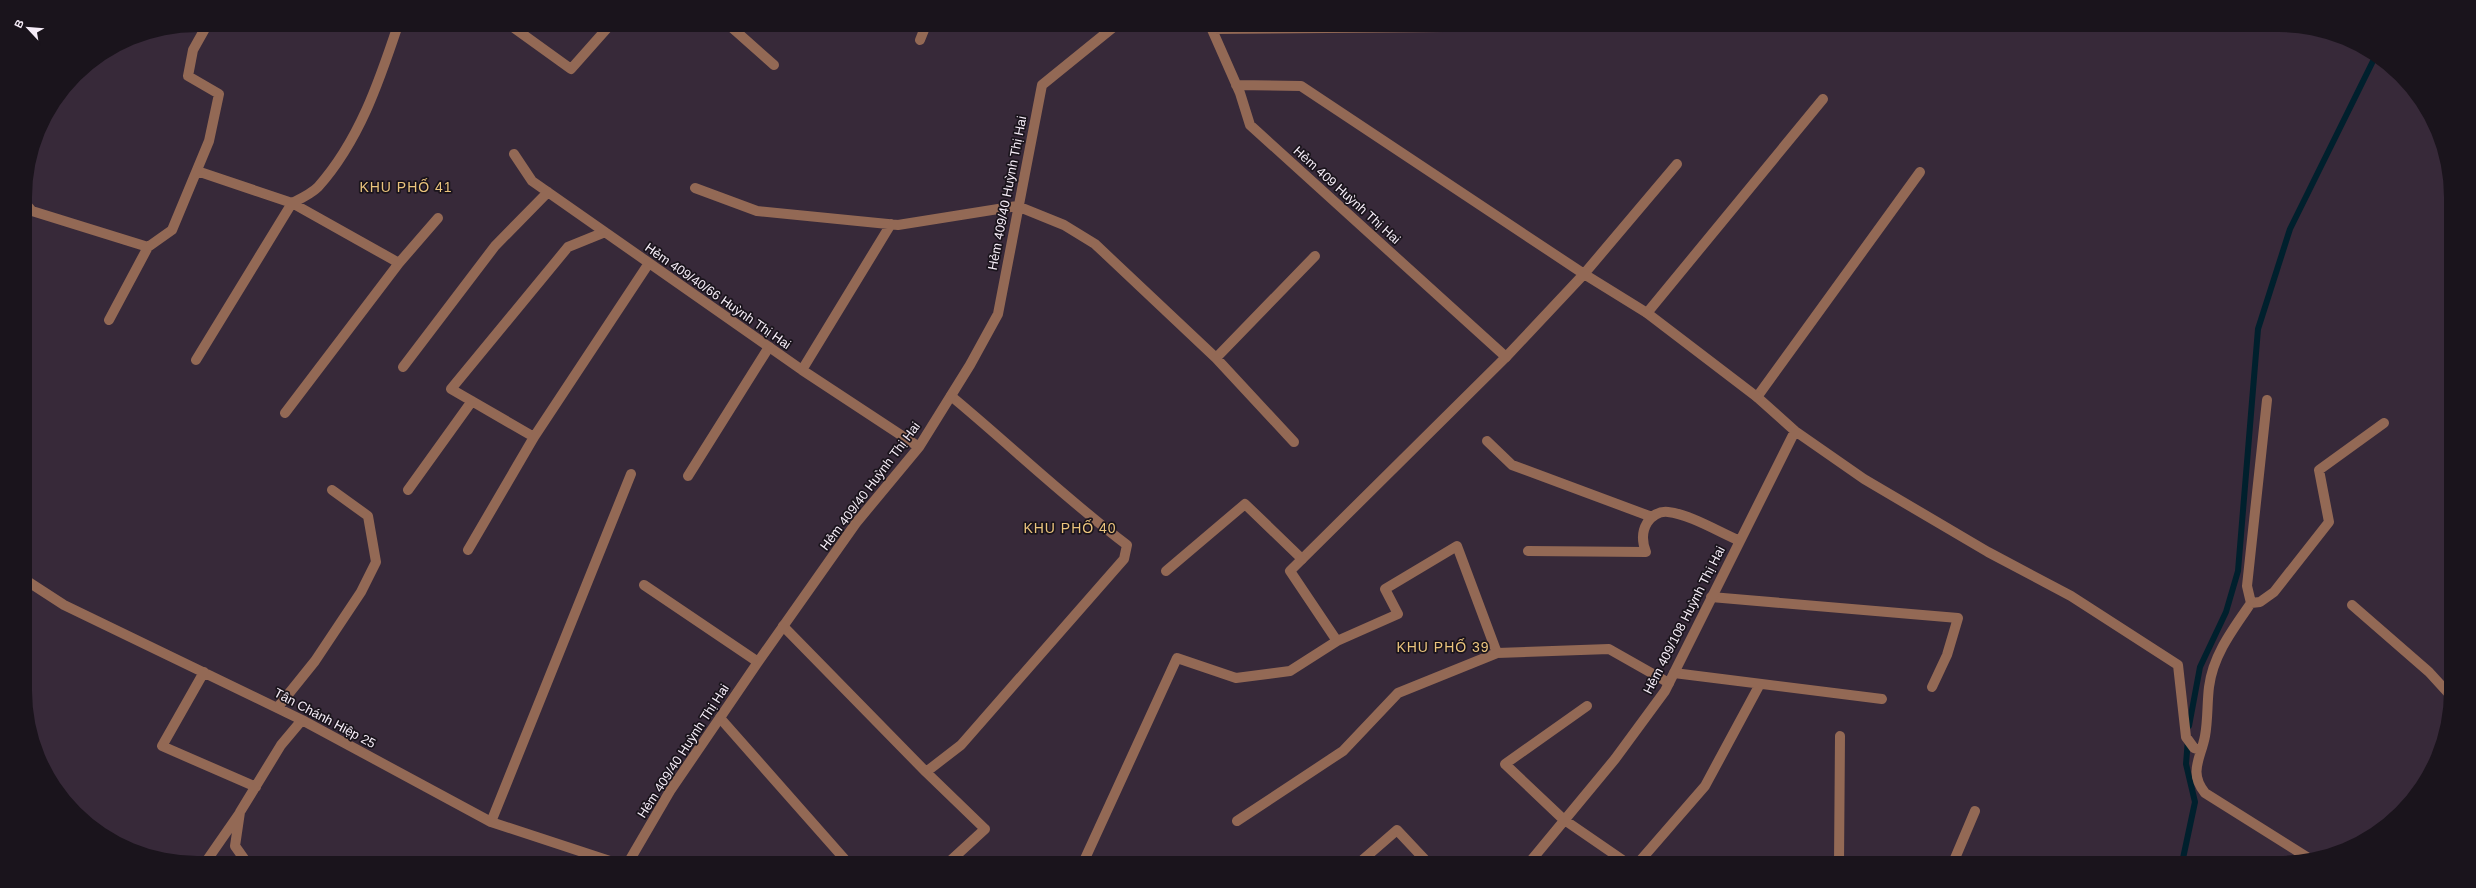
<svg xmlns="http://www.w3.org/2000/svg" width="2476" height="888" font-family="Arial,sans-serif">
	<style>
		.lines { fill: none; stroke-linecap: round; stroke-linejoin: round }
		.stream { stroke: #00202d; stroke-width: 6 }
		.service { stroke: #936955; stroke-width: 10 }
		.minor { stroke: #936955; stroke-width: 10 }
		.labels { text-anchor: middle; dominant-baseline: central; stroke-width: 3.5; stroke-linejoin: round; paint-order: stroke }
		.street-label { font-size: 13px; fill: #f6edf8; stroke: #1a141c }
		.neighbourhood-label { font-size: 14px; letter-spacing: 1px; fill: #ebc47d; stroke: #1a141c }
	</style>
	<rect width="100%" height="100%" fill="#372939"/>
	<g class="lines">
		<path class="stream" d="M2189,726L2200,667L2226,612L2238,571L2258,329L2290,229L2376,55
			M2182,863L2195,802L2186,764L2188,739"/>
		<path class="service" d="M1647,313L1823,99
			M1757,397L1920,172
			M688,476L769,347
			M1711,597L1958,618L1947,655L1932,687
			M783,626L926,772
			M1337,641L1398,614L1385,589L1457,546L1497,653
			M1674,673L1882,699
			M720,718L848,863
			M1237,821L1343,751L1398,693L1497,653L1609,649L1669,683
			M1639,862L1705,786L1760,684
			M948,863L985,829L926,772L961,745L1124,559L1127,545C1066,499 1010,445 951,396
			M1083,863L1177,658L1236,678L1290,671L1337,641L1290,571L1506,357
			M1359,863L1397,830L1428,863
			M1839,863L1840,736
			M1953,863L1975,811"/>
		<path class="minor" d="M510,25L571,69L610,25
			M729,25L774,65
			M1210,25L1240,93L1250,125L1506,357L1584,274L1647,313L1757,397L1795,431L1864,479L1988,552L2071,596L2178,665L2186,737L2194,748L2200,750
			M1212,29L1443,27
			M920,40L926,25
			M1236,85L1301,86L1584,274L1677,164
			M514,154L532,181L802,370L919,447
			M197,171L292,203L399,263
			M695,188L757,211L898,225L1017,206L1064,225L1095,244L1216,358L1294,442
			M25,203L32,211L148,247L172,230L209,141L219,94L188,76L193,50L207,25
			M109,320L148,247
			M1216,358L1315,256
			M196,360L292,203C300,199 311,194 318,187C359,141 379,82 398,25
			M403,367L495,246L548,192
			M802,370L891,224
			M285,413L399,263L438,218
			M534,437L451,389L568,247L605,232
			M1487,441L1512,465L1652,517
			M408,490L472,401
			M468,550L534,437L649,263
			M1528,551L1646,552C1642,542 1641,533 1647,523C1651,516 1659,511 1668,512C1689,514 1719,532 1740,541
			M1166,571L1245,504L1302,559
			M27,581L64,605L302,720L491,822L616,863
			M644,585L758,662
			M2251,603L2247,586L2267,400
			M2352,605L2429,672L2450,695
			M204,672L162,746L256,787
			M1587,706L1505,764L1563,819L1627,863
			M278,707L315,661L361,592L376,562L368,516L332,490
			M491,822L631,474
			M2310,859L2205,793C2188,772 2201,758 2205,736C2208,720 2207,703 2209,687C2213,655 2233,629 2251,603L2260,602L2274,592L2329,522L2319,470L2384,423
			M205,863L239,814
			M247,863L235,846L240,812L281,745L302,720
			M628,863L670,791L758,662L856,523L919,447L970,365L998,314L1042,85L1116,25
			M1529,863L1615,759L1665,691L1795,431
			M1639,863H1640"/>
	</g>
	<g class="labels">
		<g class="street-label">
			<text transform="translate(1007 193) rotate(-79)">Hẻm 409/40 Huỳnh Thị Hai</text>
			<text transform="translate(1347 195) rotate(42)">Hẻm 409 Huỳnh Thị Hai</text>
			<text transform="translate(718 296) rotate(35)">Hẻm 409/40/66 Huỳnh Thị Hai</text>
			<text transform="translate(870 486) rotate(-53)">Hẻm 409/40 Huỳnh Thị Hai</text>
			<text transform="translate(1684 620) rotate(-63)">Hẻm 409/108 Huỳnh Thị Hai</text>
			<text transform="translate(325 718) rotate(28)">Tân Chánh Hiệp 25</text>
			<text transform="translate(683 751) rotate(-57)">Hẻm 409/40 Huỳnh Thị Hai</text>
		</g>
		<g class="neighbourhood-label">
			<text x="406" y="187">KHU PHỐ 41</text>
			<text x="1070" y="528">KHU PHỐ 40</text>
			<text x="1443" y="647">KHU PHỐ 39</text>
		</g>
	</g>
	<path d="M0 0H2476V888H0ZM197 32H2279A165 165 0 0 1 2444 197V691A165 165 0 0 1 2279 856H197A165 165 0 0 1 32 691V197A165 165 0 0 1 197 32Z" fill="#1a141c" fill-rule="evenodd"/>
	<g transform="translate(28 28) rotate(296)" stroke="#1a141c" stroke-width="3" paint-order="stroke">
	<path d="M0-3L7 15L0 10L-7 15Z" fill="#f6edf8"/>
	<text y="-6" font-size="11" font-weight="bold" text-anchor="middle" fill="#f6edf8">B</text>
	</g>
</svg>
